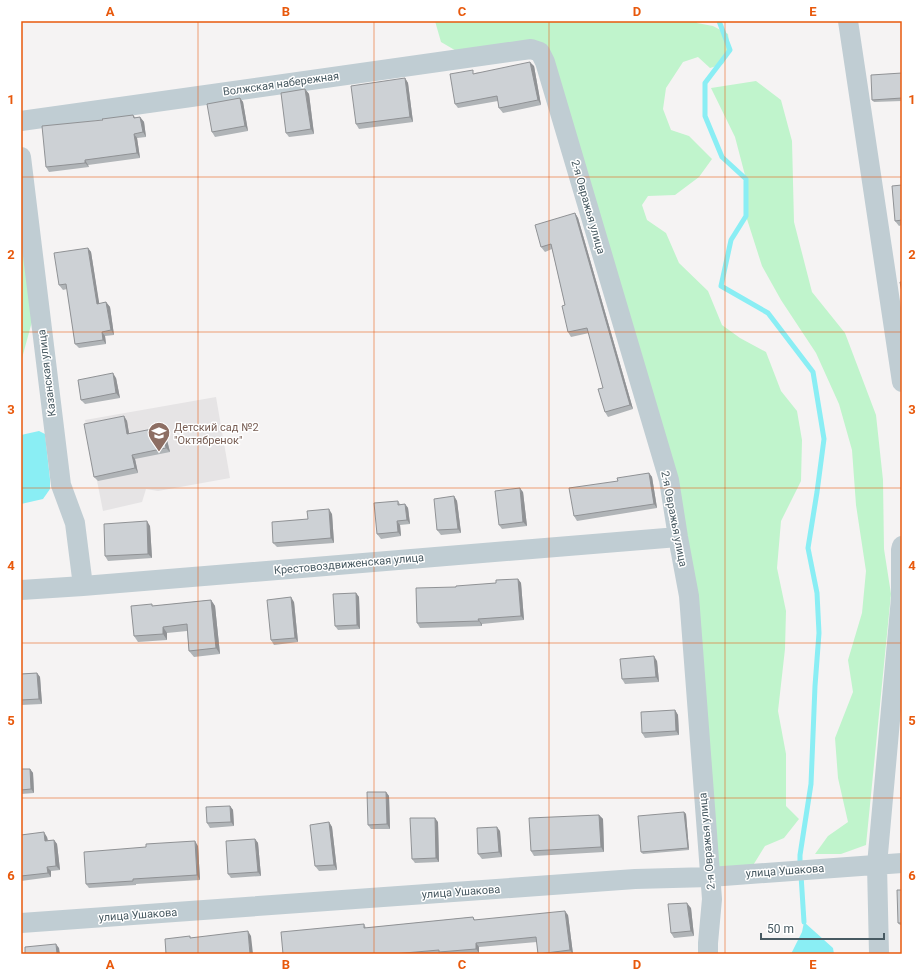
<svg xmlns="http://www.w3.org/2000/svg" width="923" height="975" font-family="Roboto,sans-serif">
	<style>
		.education { fill: #e6e4e5 }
		.green { fill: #c0f4cc }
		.water { fill: #8aeef4 }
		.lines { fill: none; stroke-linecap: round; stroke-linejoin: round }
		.stream { stroke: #8aeef4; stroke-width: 5 }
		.street { stroke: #c0cdd3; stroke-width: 20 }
		.wall { fill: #b0b4b7 }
		.shaded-wall { fill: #909295 }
		.building { fill: #cdd1d5; stroke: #909295 }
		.grid { fill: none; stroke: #e8590c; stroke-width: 1; stroke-opacity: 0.55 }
		.labels { text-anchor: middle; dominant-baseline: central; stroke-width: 3; stroke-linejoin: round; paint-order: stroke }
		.street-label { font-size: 11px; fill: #485a62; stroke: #fff }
		.education-label { font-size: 11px; fill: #785e54; stroke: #fff; text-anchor: start }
		.neatline { fill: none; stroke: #e8590c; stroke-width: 1.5 }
		.grid-label { font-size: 13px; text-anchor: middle; font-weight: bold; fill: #e8590c }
	</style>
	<rect width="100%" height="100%" fill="#f5f3f3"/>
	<path class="education" d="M216,397L230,478L158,491L146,489L142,502L103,511L85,420Z"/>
	<path class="green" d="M435,21H696L697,23L713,26L728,34L730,50L723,64L710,68L698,57L683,62L666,88L663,109L671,130L689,136L712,159L699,177L675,195L648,196L642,205L647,220L666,233L679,263L708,291L722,325L740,338L766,352L781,391L797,411L802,440L801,481L781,521L777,568L786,611L785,649L778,711L786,754V806L799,819L784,838L765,846L752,867L714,871L693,596L543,50L465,56L441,42Z
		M756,81L781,100L792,141L794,222L812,292L845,333L876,415L883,480L884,549L891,594L866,845L841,854H815L828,836L848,822L838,778L835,738L853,692L848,660L862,613L866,571L856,505L852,450L839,404L816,353L781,300L762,266L746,216V179L735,137L711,88Z
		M21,208L34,314L21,362Z"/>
	<path class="water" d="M39,431L45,434L50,479V489L43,499L21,504V435Z
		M804,922L833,948L834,954H791L802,932Z"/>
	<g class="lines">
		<path class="stream" d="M719,21L730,50L705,83V116L722,157L746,179V216L731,240L721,286L768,313L813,372L824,439L817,492L808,548L817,593L819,633L815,686L811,784L800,855V867
			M801,875L804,922"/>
		<path class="street" d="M848,21L902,382
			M21,121L531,49L540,52L545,62L669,480L678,537L689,596L712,899L708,943V954
			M21,157L61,485L75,523L83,586
			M21,590L83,586L678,537
			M21,923L635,879L710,877L902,863
			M879,954L877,865L901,598V550L902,546"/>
	</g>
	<path class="wall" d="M891,21H902V22H892Z
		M534,66L541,105L503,113L499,108L498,101L458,108L455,104L475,73Z
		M902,73V101L874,102L872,100Z
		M405,78L408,83L413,122L359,129L356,124Z
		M305,89L309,94L314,134L289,137L286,133Z
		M240,98L243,102L248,131L215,137L212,132Z
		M133,115L136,118L140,117L144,122L146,137L137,138L140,158L88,165L89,167L49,172L46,167L103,120Z
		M902,185V225L899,226L895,221Z
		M575,213L578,218L633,409L608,417L605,412L603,388L589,333L571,337L568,332L565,305L552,249L545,252L541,247Z
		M88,248L91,252L99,304L106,302L110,307L114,335L105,336L106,344L79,348L75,344L67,289L63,290L59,285Z
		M116,378L120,398L85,404L81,400Z
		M124,416L127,421L129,434L162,427L165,432L170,452L135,459L138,473L98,481L94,477Z
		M649,473L652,477L657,508L577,521L574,516L618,481Z
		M523,492L527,526L502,529L499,525Z
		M454,496L457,501L461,533L441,535L437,530Z
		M398,501L400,504H405L408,508L410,524L400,525L401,536L381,539L377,534Z
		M332,514L334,543L277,547L273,543L308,519Z
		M150,526L152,558L108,561L105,556Z
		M518,579L521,583L524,620L482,624V626L420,628L417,623L456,587L496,583Z
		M356,593L359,597L360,629L338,630L335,626Z
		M211,600L215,606L220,654L194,657L189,651L187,631L167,633V640L138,642L134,636L153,606Z
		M294,602L298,642L274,645L271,640Z
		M657,661L659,682L625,684L622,679Z
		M37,673L40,677L42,704L21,705V674Z
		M675,710L678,715L679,735L645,738L642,733Z
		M21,769H30L33,773L34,793L21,794Z
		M386,792L389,796L390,829H371L368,825Z
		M230,806L233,810L234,826L210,828L207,823Z
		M684,812L686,814L689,850L643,854L641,852Z
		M599,815L603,819L604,852L534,856L531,851Z
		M329,822L332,827L337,870L319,871L315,866Z
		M438,822L439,862L415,863L412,859Z
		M500,831L502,857L482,859L478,854Z
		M21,835L47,837L48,840H54L57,844L60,870L51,871V877L21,881Z
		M255,839L258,843L261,876L231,878L228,874Z
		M198,846L200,880L136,884V885L89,888L86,884Z
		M902,890V925H900L898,923Z
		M691,908L694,936L674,938L671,933Z
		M568,915L573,954H538L537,942L479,947V953L471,954H283L364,924L366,928L473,917L475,920Z"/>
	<path class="shaded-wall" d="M530,62L534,66L541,105L538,100Z
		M405,78L408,83L413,122L410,117Z
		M305,89L309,94L314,134L311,129Z
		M240,98L243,102L248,131L245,126Z
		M140,117L144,122L146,137L143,132Z
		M134,134L137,138L140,158L137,153Z
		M85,160L88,165L89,167L85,163Z
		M575,213L578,218L633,409L630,405Z
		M88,248L91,252L100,308L97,304Z
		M106,302L110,307L114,335L111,330Z
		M102,332L105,336L106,344L103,340Z
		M113,373L116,378L120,398L116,393Z
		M124,416L127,421L130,439L127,434Z
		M162,427L165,432L170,452L166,448Z
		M132,455L135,459L138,473L135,468Z
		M649,473L652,477L657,508L654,504Z
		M520,488L523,492L527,526L523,522Z
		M454,496L457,501L461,533L458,529Z
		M405,504L408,508L410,524L407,520Z
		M329,509L332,514L334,543L331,538Z
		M147,521L150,526L152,558L148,554Z
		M397,521L400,525L401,536L398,532Z
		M518,579L521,583L524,620L521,616Z
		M356,593L359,597L360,629L357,625Z
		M291,597L294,602L298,642L295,638Z
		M211,600L215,606L220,654L216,648Z
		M478,619L482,624V626L479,621Z
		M163,627L167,633V640L163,634Z
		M654,656L657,661L659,682L656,677Z
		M37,673L40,677L42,704L39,699Z
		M675,710L678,715L679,735L676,731Z
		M30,769L33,773L34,793L31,789Z
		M386,792L389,796L390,829L387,824Z
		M230,806L233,810L234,826L231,822Z
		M684,812L686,814L689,850L688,848Z
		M599,815L603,819L604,852L601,847Z
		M435,818L438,822L439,862L436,858Z
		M329,822L332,827L337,870L334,865Z
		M497,827L500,831L502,857L499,852Z
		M44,832L47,837L48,845L45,841Z
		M255,839L258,843L261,876L258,872Z
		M54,840L57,844L60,870L56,866Z
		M195,841L198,846L200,880L197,875Z
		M47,867L51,871V877L48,873Z
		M687,903L691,908L694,936L691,931Z
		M565,911L568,915L573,954L570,950Z
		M248,931L251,936L253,954H250Z
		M476,943L479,947V953L476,949Z
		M56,944L59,948L60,954H57Z"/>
	<path class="building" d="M530,62L538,100L499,108L497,96L455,104L450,74L473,70V74Z
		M902,73V98L872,100L871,75Z
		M405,78L410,117L356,124L351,86Z
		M305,89L311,129L286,133L281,93Z
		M240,98L245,126L212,132L207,104Z
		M133,115L134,118L140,117L143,132L134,134L137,153L85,160V163L46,167L42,126L103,120L102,119Z
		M902,185V220L895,221L892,186Z
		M575,213L630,405L605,412L598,389L603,388L587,328L568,332L562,306L565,305L551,244L541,247L535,225Z
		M88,248L97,304L106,302L111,330L102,332L103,340L75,344L66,284L59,285L54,253Z
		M900,282H902V292Z
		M113,373L116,393L81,400L78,380Z
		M124,416L127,434L162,427L166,448L132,455L135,468L94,477L84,424Z
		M649,473L654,504L574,516L569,488L618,481L617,478Z
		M520,488L523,522L499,525L495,491Z
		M454,496L458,529L437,530L434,499Z
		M398,501V505L405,504L407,520L397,521L398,532L377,534L374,503Z
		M329,509L331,538L273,543L272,522L308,519L307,511Z
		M147,521L148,554L105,556L104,524Z
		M518,579L521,616L478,619L479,621L417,623L416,588L456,587V586L496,583V580Z
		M356,593L357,625L335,626L333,594Z
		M291,597L295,638L271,640L267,600Z
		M211,600L216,648L189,651L187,624L163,627V634L134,636L131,606L152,604V606Z
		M654,656L656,677L622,679L620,659Z
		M37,673L39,699L21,700V674Z
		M675,710L676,731L642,733L641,712Z
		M21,769H30L31,789L21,790Z
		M367,792H386L387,824L368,825Z
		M230,806L231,822L207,823L206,807Z
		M684,812L688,848L641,852L638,816Z
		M599,815L601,847L531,851L529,818Z
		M410,818H435L436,858L412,859Z
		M329,822L334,865L315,866L310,825Z
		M497,827L499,852L478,854L477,828Z
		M44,832L45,841L54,840L56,866L47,867L48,873L21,876V835Z
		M255,839L258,872L228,874L226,841Z
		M195,841L197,875L133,879V881L86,884L84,852L146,847V844Z
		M897,890H902V923H898Z
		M687,903L691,931L671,933L668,904Z
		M565,911L570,950L538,954L536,937L476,943V949L439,952V950L393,954H283L281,932L364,924V928L473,917L474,920Z
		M248,931L250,954H166L165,939L190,936V938Z
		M56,944L57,954H25V947Z"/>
	<path class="grid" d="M198,21V954M374,21V954M549,21V954M725,21V954M21,177H902M21,332H902M21,488H902M21,643H902M21,798H902"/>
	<defs>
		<g id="school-pin" transform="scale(1.15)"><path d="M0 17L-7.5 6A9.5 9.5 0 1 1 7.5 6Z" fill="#8d6e63" stroke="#fff"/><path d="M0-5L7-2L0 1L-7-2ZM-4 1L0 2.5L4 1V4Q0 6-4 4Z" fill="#fff"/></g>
	</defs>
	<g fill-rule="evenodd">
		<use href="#school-pin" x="159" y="433"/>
	</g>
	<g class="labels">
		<g class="street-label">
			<text transform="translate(281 84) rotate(-8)">Волжская набережная</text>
			<text transform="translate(588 207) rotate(74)">2-я Овражья улица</text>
			<text transform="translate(47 373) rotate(-97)">Казанская улица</text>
			<text transform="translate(674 519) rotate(79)">2-я Овражья улица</text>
			<text transform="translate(349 564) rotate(-5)">Крестовоздвиженская улица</text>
			<text transform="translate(707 841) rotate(-95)">2-я Овражья улица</text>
			<text transform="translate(785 871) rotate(-4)">улица Ушакова</text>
			<text transform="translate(461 892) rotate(-4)">улица Ушакова</text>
			<text transform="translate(138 915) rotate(-4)">улица Ушакова</text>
		</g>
		<g class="education-label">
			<text x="174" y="427">Детский сад №2<tspan x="174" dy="13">"Октябренок"</tspan></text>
		</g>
	</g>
	<rect width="923" height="975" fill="none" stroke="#ffffff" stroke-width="44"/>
	<path d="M761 933v6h123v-6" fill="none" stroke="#485a62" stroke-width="2"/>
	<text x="767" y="933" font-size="12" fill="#485a62" stroke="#ffffff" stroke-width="3" paint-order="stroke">50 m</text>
	<rect x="22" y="22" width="879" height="931" class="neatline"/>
	<g class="grid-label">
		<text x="110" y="16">A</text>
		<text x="286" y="16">B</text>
		<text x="462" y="16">C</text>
		<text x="637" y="16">D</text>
		<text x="813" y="16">E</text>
		<text x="11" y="104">1</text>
		<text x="912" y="104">1</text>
		<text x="11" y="259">2</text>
		<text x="912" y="259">2</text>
		<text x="11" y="414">3</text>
		<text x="912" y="414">3</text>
		<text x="11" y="570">4</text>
		<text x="912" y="570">4</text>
		<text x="11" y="725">5</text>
		<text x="912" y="725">5</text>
		<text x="11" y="880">6</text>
		<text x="912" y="880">6</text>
		<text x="110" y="969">A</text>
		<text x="286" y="969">B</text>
		<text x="462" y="969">C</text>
		<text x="637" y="969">D</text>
		<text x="813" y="969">E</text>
	</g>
</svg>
